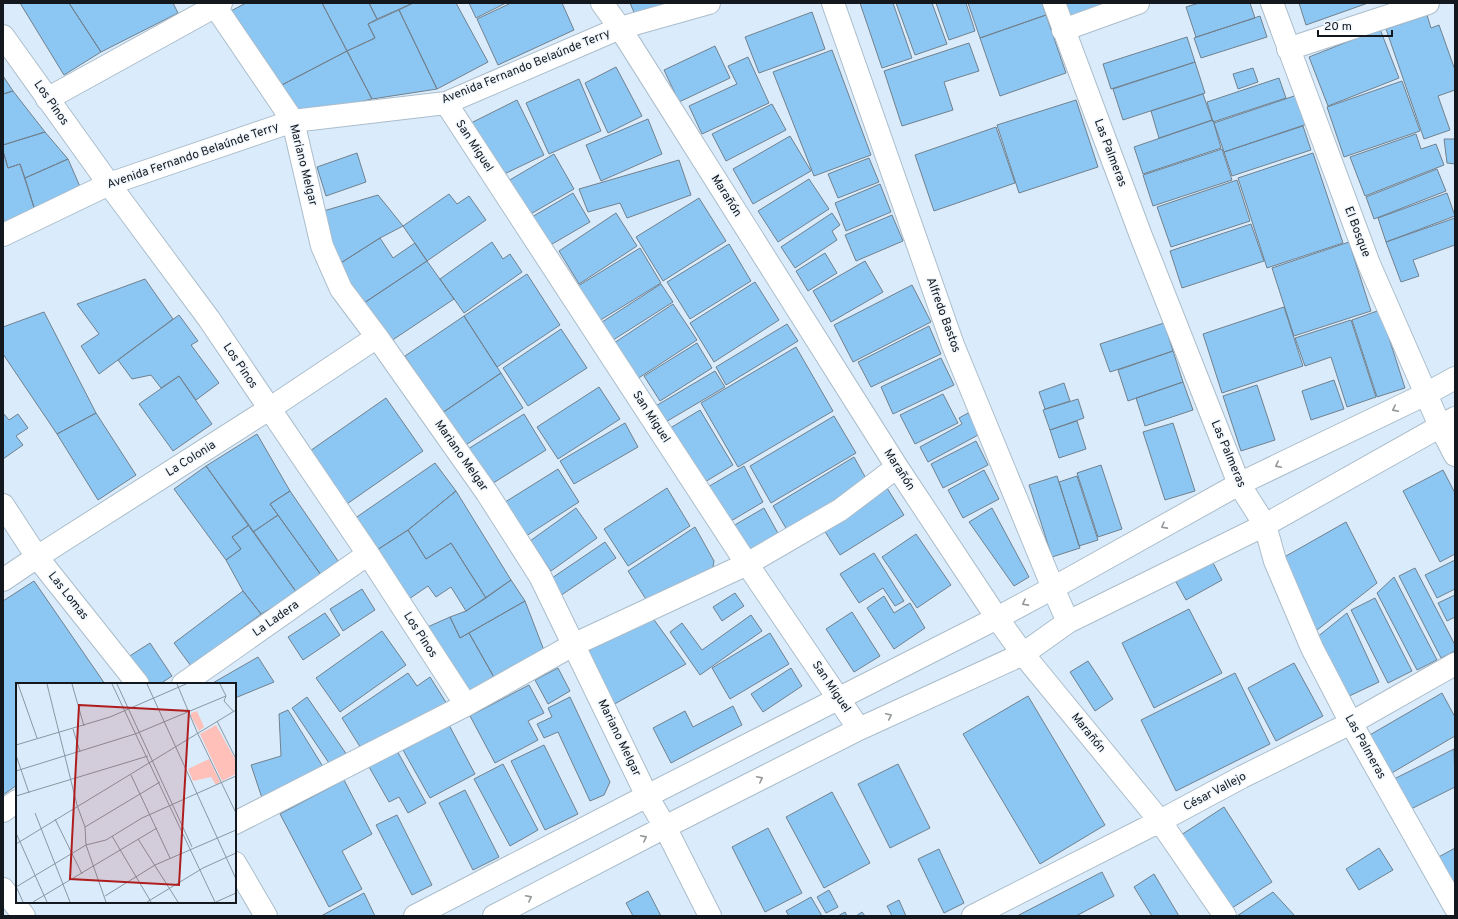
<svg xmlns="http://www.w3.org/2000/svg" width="1458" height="919" font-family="Overpass,sans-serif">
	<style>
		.building { fill: #8cc6f3; stroke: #71818e }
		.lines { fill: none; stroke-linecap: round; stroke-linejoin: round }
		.minor-casing { stroke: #abbdcb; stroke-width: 24 }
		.minor { stroke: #fff; stroke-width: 22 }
		.oneway { stroke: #949799 }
		.labels { text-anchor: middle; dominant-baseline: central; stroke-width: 3; stroke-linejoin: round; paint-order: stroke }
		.street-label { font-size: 12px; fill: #12181d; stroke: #f0f7fd }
		.inset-road { fill: none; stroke: #8a97a2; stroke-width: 1 }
		.view { fill: #af1e1f; fill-opacity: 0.15; stroke: #af1e1f; stroke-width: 2 }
		.inset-edge { fill: none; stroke: #12181d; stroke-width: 2 }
	</style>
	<rect width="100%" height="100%" fill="#daecfb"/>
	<path class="building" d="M20,3H69L101,52L64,75Z
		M69,3H173L178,13L101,52Z
		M246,3H322L347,51L276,88L229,12Z
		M322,3H369L377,19L368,24L375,38L347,51Z
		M369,3H413L377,19Z
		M413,3H456L488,62L437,89L399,10Z
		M469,3H506L476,18Z
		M511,3H562L574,30L498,65L477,19Z
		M630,3H668L636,17Z
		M860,3H893L912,58L882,68Z
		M896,3H932L947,44L915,55Z
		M936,3H966L975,31L949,40Z
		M968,3H1042L1046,15L980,38Z
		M1065,3H1105L1070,16Z
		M1199,3H1250L1255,18L1196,37L1186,7Z
		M1299,3H1368L1306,25Z
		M399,10L437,89L372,99L347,51L375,38L368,24Z
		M812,12L825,49L759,73L745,37Z
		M1046,15L1066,73L1000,96L980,38Z
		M1427,15L1431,28L1439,25L1455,70V90L1438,96L1450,130L1424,139L1386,29Z
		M1260,16L1267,37L1201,58L1194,38Z
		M1380,29L1399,78L1328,106L1309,57Z
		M1187,37L1195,62L1111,89L1103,64Z
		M969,43L979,71L944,82L953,110L902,126L884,71Z
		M715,46L730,78L679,102L664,70Z
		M832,50L871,155L814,176L773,72Z
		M347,51L372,99L296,117L276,88Z
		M748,57L769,103L702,134L689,106L737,84L728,66Z
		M1195,62L1205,93L1123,120L1113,89Z
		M616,67L642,116L608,133L585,83Z
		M1253,68L1258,82L1238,89L1233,74Z
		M3,76L13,91L3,94Z
		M1279,78L1286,98L1213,122L1207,102Z
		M579,79L601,131L549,154L526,103Z
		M1402,81L1420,131L1344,157L1327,107Z
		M13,91L45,132L3,145V94Z
		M1203,94L1212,120L1159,138L1151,111Z
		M1300,94L1310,123L1224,152L1214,123Z
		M517,100L544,155L498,177L471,123Z
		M1076,100L1098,167L1019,193L997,125Z
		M772,104L786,130L726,161L712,134Z
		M648,119L662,154L601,181L586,145Z
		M1213,120L1221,148L1143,174L1134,147Z
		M1303,126L1311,150L1232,176L1224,152Z
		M996,127L1015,183L934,211L915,155Z
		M45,132L68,159L25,178L20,164L8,168L3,151V145Z
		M1416,134L1421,149L1436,144L1444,165L1365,196L1350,157Z
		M790,136L811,171L753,204L733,169Z
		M1444,139H1455V164L1447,163Z
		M1222,149L1232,180L1153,206L1143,175Z
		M3,151L8,168L20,164L37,217L3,224Z
		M357,153L366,182L326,196L317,167Z
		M1313,153L1343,243L1267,268L1238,178Z
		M554,154L574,189L527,216L508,181Z
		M869,158L879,182L838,198L828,174Z
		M68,159L81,189L37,217L25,178Z
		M679,160L691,195L627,218L620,203L588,212L579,189Z
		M1437,169L1446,191L1374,219L1366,197Z
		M809,179L829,209L778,242L758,211Z
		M1237,180L1250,221L1171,247L1157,207Z
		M880,184L891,212L846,231L835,203Z
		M573,193L590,222L547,247L530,218Z
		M1447,193L1455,216L1386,242L1378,218Z
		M449,194L457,204L469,196L486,220L427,261L403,226Z
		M378,195L403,226L380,238L336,266L320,212Z
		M699,198L726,241L663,281L636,237Z
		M616,213L637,246L579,284L559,251Z
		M832,213L840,225L832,231L837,240L795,268L781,247Z
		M892,215L903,241L856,261L845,235Z
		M1455,218V245L1413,260L1419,276L1401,282L1386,242Z
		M1251,224L1264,261L1182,288L1170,251Z
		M380,238L393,258L415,243L427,261L361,305L336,266Z
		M492,242L503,259L510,254L522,272L464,313L440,279Z
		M1349,242L1371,311L1294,336L1272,268Z
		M729,244L751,281L690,319L667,282Z
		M640,248L661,283L594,324L573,289Z
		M825,253L837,273L808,291L796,271Z
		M427,261L454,299L388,343L361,305Z
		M865,261L883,292L831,322L813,291Z
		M527,274L560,325L497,367L464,316Z
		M145,279L173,319L99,374L81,346L99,334L77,304Z
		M755,282L779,320L714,362L690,323Z
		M661,284L673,302L610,342L599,324Z
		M912,285L931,322L853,362L834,325Z
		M673,304L697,340L634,381L611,345Z
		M1284,307L1303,366L1222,393L1203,334Z
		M1380,310L1405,388L1377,397L1352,320Z
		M44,312L96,413L57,434L3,354V327Z
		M179,315L198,341L191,345L219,383L196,400L179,376L161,388L151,375L132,379L118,360Z
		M464,316L501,373L442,413L405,356Z
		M1351,320L1376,397L1347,407L1331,357L1305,366L1295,338Z
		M1164,323L1173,351L1110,372L1100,344Z
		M787,324L798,341L726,385L716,367Z
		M929,326L941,354L871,387L858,362Z
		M561,329L587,368L528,406L503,368Z
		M697,343L712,368L660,401L644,376Z
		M796,347L833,411L738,467L701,403Z
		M1173,351L1183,382L1128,401L1118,370Z
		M941,358L954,385L893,414L881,387Z
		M715,371L725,387L664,423L654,407Z
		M501,373L523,408L464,446L442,413Z
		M179,376L212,424L173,451L139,404Z
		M1334,380L1344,409L1311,420L1302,391Z
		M1183,382L1193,410L1145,426L1136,398Z
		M1064,383L1070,401L1045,409L1039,392Z
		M1257,385L1275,440L1241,451L1223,396Z
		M599,387L620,419L558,459L537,427Z
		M943,394L958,423L915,444L900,415Z
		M386,398L423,451L344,506L307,453Z
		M1078,399L1084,418L1050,430L1043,410Z
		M700,410L733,465L700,485L667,430Z
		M3,413L9,420L18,414L28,428L16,436L23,445L3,459Z
		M96,413L136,475L98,500L57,434Z
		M968,413L980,434L928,462L920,447L962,424L959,418Z
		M524,414L546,450L490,485L468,449Z
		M834,416L856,453L771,503L750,466Z
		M1077,421L1086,449L1059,458L1050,430Z
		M625,423L638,447L574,484L560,461Z
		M1173,423L1195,491L1165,500L1143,432Z
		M257,434L290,491L270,504L278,515L253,532L206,466Z
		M976,441L988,465L943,488L931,464Z
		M854,457L868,482L787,530L773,506Z
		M435,463L456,491L408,530L377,550L351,521Z
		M1101,465L1122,529L1098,537L1077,473Z
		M206,466L249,525L232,537L241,549L226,560L174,489Z
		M744,466L763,502L726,524L706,488Z
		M558,469L579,502L523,538L502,504Z
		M984,470L999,499L963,518L948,490Z
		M1443,470L1455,493V554L1440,562L1403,491Z
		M1057,476L1080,548L1052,557L1029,485Z
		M1077,476L1098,540L1079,546L1059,482Z
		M667,488L690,526L628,566L604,529Z
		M887,488L904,515L840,555L822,527Z
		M290,491L338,561L321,575L270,504Z
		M456,491L511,580L486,598L451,543L426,559L408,530Z
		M576,508L597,538L551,571L530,541Z
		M764,508L780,537L749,554L733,526Z
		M992,508L1029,577L1014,586L969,522Z
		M278,515L321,575L297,593L253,532Z
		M1346,522L1377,583L1312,634L1279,560Z
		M249,525L297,593L261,614L243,591L226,560L241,549L232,537Z
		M695,527L714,561L712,573L649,604L628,571Z
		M408,530L426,559L451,543L486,598L466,611L451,587L436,597L428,586L409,599L377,550Z
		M916,534L951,585L917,608L882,557Z
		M605,542L616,558L560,596L549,580Z
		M874,553L904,601L895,606L883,588L859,603L840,574Z
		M1211,559L1222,580L1186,600L1175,580Z
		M1455,560V589L1437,598L1425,575Z
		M1415,568L1455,645V651L1441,658L1399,576Z
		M1394,577L1437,660L1417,670L1377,593Z
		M511,580L525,601L460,638L450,617L466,611Z
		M34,581L105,684H17V785L3,795V601Z
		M362,589L375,610L343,631L330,609Z
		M243,591L261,614L191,666L174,643Z
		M735,593L744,606L722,621L713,607Z
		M1455,595V617L1447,621L1438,603Z
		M884,596L894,613L910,603L925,628L894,649L867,608Z
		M1375,598L1412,671L1388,683L1351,610Z
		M525,601L545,653L495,679L469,633Z
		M1189,609L1222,673L1154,708L1122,643Z
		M852,612L880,656L854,672L826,629Z
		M325,613L340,635L303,660L288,637Z
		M1347,613L1379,682L1345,698L1316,638Z
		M751,615L762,631L700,675L670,632L682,623L702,650Z
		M450,617L460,638L469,633L495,679L464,698L423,629Z
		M652,617L686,664L611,706L584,653Z
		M382,631L406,665L340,712L316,678Z
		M770,633L789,664L730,699L712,668Z
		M150,643L172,676L160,684H142L125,659Z
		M258,657L274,682L235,698V684H211Z
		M1088,661L1113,699L1095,711L1070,672Z
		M1294,663L1323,716L1276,741L1248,688Z
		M558,668L570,691L548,704L535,680Z
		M791,668L802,686L763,712L751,694Z
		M408,673L417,686L430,677L447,704L364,753L342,718Z
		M1235,673L1270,744L1176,791L1141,720Z
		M529,685L544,713L528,721L538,740L495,763L470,716Z
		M1442,693L1455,717V736L1390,774L1368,736Z
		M1028,696L1105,825L1040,864L963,734Z
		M307,697L347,755L331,766L292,708Z
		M570,697L610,782L604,795L590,801L558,732L544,738L537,724L552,717L548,708Z
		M733,706L742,725L671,763L653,728L685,711L693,727Z
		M288,710L325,770L263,801L251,765L281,756L279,714Z
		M449,725L475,774L430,798L403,750Z
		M544,745L578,814L545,830L511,761Z
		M396,749L426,803L408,813L399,797L389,802L368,765Z
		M1454,749L1455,787L1409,810L1394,779Z
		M503,764L538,830L510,846L474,779Z
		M898,764L930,828L890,848L858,784Z
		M344,780L372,834L342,851L362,889L329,907L280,814Z
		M465,790L499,857L473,870L439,803Z
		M832,792L870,863L824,888L786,817Z
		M1224,807L1272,882L1229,910L1181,835Z
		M397,815L432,885L412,895L376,825Z
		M768,828L802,893L765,912L732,847Z
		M1379,848L1393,870L1359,890L1346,869Z
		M1455,848V894L1435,859Z
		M939,849L964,903L944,913L918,859Z
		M1102,872L1114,896L1076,916H1017Z
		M1154,874L1179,916H1152L1134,887Z
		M829,890L838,907L826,913L817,897Z
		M648,891L661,916H633L626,903Z
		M1273,892L1295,916H1237Z
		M364,893L375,916H321Z
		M811,897L822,916H789L786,911Z
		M899,900L906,916H892L887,906Z
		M845,912L847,916H838Z
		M862,912L865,916H856Z"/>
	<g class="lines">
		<g class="minor-casing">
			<path id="minor" d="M213,3L293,121L322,246L341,289L377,337L487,493L540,576L647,796L665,827L710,916
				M602,3L620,28L897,467L997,618L1023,654L1160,821L1225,916
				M833,3L953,345L1053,588L1068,622
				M1054,3L1141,236L1239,484L1265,525L1275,561L1312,648L1351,723L1455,907
				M1272,3L1369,264L1440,426L1455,455
				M1063,30L1138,3
				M3,36L109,184L209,319L368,554L466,705
				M1288,49L1428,3
				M47,99L221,3
				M446,103L739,552L859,729
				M3,235L109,184L293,121L446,103L620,28L709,3
				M3,505L37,557L138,684
				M3,580L37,557L269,409L377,337
				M183,684L368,554
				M3,811L17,801
				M235,823L466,705L573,645L747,564L840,510L897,467
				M235,863L266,916
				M3,889L24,916
				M415,916L647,796L997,618L1053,588L1239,484L1426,394L1455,378
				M494,916L665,827L859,729L1023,654L1068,622L1265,525L1455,418
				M973,916L1160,821L1242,777L1351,723L1455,664"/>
		</g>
		<use href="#minor" class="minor"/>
	</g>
	<defs><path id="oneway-chevron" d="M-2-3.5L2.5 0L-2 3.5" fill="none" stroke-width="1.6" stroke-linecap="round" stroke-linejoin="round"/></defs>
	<g class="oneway">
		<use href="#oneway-chevron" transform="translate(1395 409) rotate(154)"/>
		<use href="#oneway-chevron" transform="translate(1278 465) rotate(154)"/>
		<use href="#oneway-chevron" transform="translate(1164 526) rotate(151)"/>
		<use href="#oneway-chevron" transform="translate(1025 603) rotate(152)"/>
		<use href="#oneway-chevron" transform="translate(889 716) rotate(-25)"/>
		<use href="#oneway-chevron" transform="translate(760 779) rotate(-27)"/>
		<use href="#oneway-chevron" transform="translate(644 838) rotate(-27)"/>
		<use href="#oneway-chevron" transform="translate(529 898) rotate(-27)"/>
	</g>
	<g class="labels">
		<g class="street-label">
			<text transform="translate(526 67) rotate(-22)">Avenida Fernando Belaúnde Terry</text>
			<text transform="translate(51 103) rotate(55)">Los Pinos</text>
			<text transform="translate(474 146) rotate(57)">San Miguel</text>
			<text transform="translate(1110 153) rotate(69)">Las Palmeras</text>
			<text transform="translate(193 156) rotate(-19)">Avenida Fernando Belaúnde Terry</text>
			<text transform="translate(303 165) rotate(76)">Mariano Melgar</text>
			<text transform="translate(726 196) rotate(58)">Marañón</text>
			<text transform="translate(1357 232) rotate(69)">El Bosque</text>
			<text transform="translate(943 315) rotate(70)">Alfredo Bastos</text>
			<text transform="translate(240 366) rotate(56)">Los Pinos</text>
			<text transform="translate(651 417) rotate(57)">San Miguel</text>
			<text transform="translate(1228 454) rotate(67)">Las Palmeras</text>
			<text transform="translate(461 456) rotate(55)">Mariano Melgar</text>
			<text transform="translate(191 459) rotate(-32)">La Colonia</text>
			<text transform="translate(899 470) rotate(57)">Marañón</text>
			<text transform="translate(68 596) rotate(52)">Las Lomas</text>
			<text transform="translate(276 619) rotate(-35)">La Ladera</text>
			<text transform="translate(420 635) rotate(57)">Los Pinos</text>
			<text transform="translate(831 687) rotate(56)">San Miguel</text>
			<text transform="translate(1088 733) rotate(51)">Marañón</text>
			<text transform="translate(619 738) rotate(64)">Mariano Melgar</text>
			<text transform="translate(1365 747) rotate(61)">Las Palmeras</text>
			<text transform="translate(1215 792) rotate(-28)">César Vallejo</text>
		</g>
	</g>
	<g transform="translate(16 683)">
		<rect width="220" height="220" fill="#daecfb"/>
		<path d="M181,28L188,44L183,48L175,33V30ZM200,42L220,78V91L206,98L184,51ZM193,76L204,99L200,102L195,94L177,98L172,86Z" fill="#fec0b8"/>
		<path class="inset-road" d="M2,1L21,55M31,1L61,122L69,144L70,162L90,219M56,1L68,43M96,1L199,219M101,1L176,164M131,1L220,196M161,1L181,49L220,130M204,1L210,13L208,18L217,28M201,38L220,76M57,46L64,69M0,62L94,34L170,1M0,72L13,110M0,88L119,51L210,13M115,92L154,175M0,113L132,73M19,130L54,219M39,136L66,191M69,144L144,99M0,150L31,219M96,153L135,219M122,156L162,219M0,161L220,27M0,203L7,219M0,204L70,162L90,157L126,135L220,93M89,213L139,182L220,147M17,219L141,145M131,219L187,185L220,170M200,219L220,210"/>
		<path class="view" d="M63,22L173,28L163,202L54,196Z"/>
		<rect width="220" height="220" class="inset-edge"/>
	</g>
	<rect width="1458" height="919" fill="none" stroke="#12181d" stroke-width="8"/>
	<path d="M1318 30v6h74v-6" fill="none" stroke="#12181d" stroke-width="2"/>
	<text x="1324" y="30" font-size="12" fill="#12181d" stroke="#f0f7fd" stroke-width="3" paint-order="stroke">20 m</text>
</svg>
